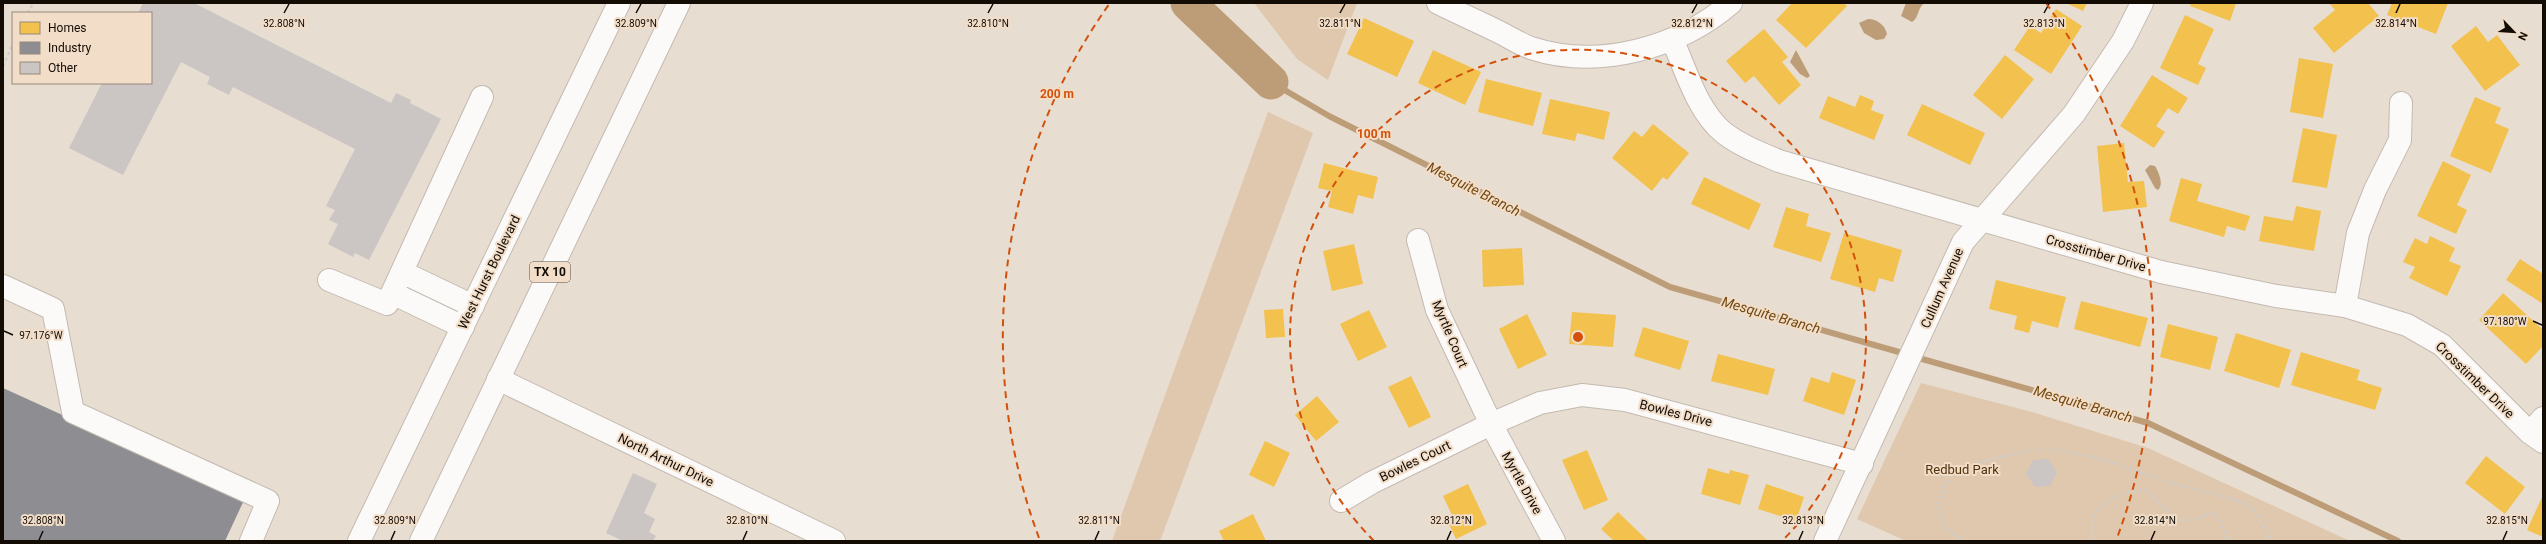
<svg xmlns="http://www.w3.org/2000/svg" width="2546" height="544" font-family="Roboto,sans-serif">
	<style>
		.green { fill: #dfc8ae }
		.water { fill: #bd9c78 }
		.homes { fill: #f2c14e }
		.industry { fill: #8d8d92 }
		.lines { fill: none; stroke-linecap: round; stroke-linejoin: round }
		.stream { stroke: #bd9c78; stroke-width: 6 }
		.river { stroke: #bd9c78; stroke-width: 35 }
		.building { fill: #cbc5c4 }
		.minor-casing { stroke: #c3bab1; stroke-width: 24 }
		.major-casing { stroke: #c3bab1; stroke-width: 24 }
		.path { stroke: #d0ceca; stroke-width: 2.5; stroke-dasharray: 3 3; stroke-linecap: butt }
		.minor { stroke: #fcfaf8; stroke-width: 22 }
		.major { stroke: #fcfaf8; stroke-width: 22 }
		.ticks { fill: none; stroke: #120c05; stroke-width: 1.5 }
		.ring { fill: none; stroke: #d3510b; stroke-width: 2; stroke-dasharray: 7 5 }
		.labels { text-anchor: middle; dominant-baseline: central; stroke-width: 4; stroke-linejoin: round; paint-order: stroke }
		.shield { fill: #f1ddc8; stroke: #554b40; stroke-width: 1 }
		.shield-label { font-size: 12px; font-weight: bold; fill: #120c05 }
		.street-label { font-size: 13px; fill: #120c05; stroke: #f1ddc8 }
		.park-label { font-size: 13px; fill: #50320d; stroke: #f1ddc8 }
		.water-label { font-size: 14px; font-style: italic; fill: #724810; stroke: #f1ddc8 }
		.ticks-label { font-size: 10px; text-anchor: middle; fill: #120c05; stroke: #f1ddc8; stroke-width: 4; stroke-linejoin: round; paint-order: stroke }
		.centre { fill: #d3510b; stroke: #f1ddc8; stroke-width: 2 }
		.ring-label { font-size: 12px; text-anchor: middle; font-weight: bold; fill: #d3510b; stroke: #f1ddc8; stroke-width: 4; stroke-linejoin: round; paint-order: stroke }
	</style>
	<rect width="100%" height="100%" fill="#e8ddd1"/>
	<path class="green" d="M1254,3H1357L1328,80L1297,59Z
		M1268,112L1313,133L1160,541H1112Z
		M1921,383L2032,412L2148,448L2350,541H1906L1857,519Z"/>
	<path class="water" d="M1906,3H1924C1917,9 1919,18 1912,22L1901,16Z
		M1868,19C1877,19 1885,25 1887,34L1884,39L1876,40L1864,33L1859,23Z
		M1796,50L1810,76L1807,78L1800,74L1790,62Z
		M2150,165L2155,166C2159,173 2164,184 2158,190L2155,188L2145,170Z"/>
	<path class="homes" d="M1792,3H1844L1847,6L1806,48L1776,20Z
		M2066,3H2087L2083,11Z
		M2191,3H2236L2230,21L2190,6Z
		M2329,3H2368L2379,16L2334,53L2313,28L2335,10Z
		M2392,3H2448L2436,34L2387,15Z
		M2056,9L2082,26L2051,74L2014,50L2030,26L2041,33Z
		M2185,15L2214,29L2198,64L2206,68L2198,85L2160,68Z
		M1364,18L1414,41L1397,77L1347,54Z
		M2476,26L2488,42L2497,35L2520,65L2485,91L2451,46Z
		M1764,29L1788,57L1782,62L1801,85L1779,105L1754,76L1745,83L1726,61Z
		M1433,50L1481,72L1465,105L1418,83Z
		M2005,55L2034,79L2002,119L1973,95Z
		M2299,58L2333,64L2323,118L2290,112Z
		M2152,75L2188,98L2178,114L2168,108L2156,126L2165,132L2154,148L2120,126Z
		M1486,79L1542,93L1533,126L1478,112Z
		M1860,95L1874,101L1871,110L1884,115L1874,140L1819,118L1828,96L1855,107Z
		M2475,97L2501,108L2495,123L2509,129L2491,173L2450,156Z
		M1550,99L1610,112L1604,140L1577,133L1575,141L1542,134Z
		M1922,104L1985,133L1970,165L1907,135Z
		M1653,124L1689,153L1667,180L1663,177L1652,191L1612,158L1634,131L1642,137Z
		M2303,128L2337,135L2327,188L2292,182Z
		M2124,143L2128,182L2144,181L2147,207L2103,212L2097,146Z
		M2443,161L2471,175L2457,205L2467,210L2456,234L2417,216Z
		M1324,163L1378,177L1373,199L1358,195L1353,214L1328,207L1332,191L1318,188Z
		M1704,177L1761,204L1749,230L1691,204Z
		M2181,178L2202,184L2197,201L2250,216L2245,231L2227,226L2224,237L2169,221Z
		M2296,206L2321,211L2314,251L2259,241L2264,216L2293,221Z
		M1786,207L1809,214L1806,226L1831,233L1821,262L1773,247Z
		M1844,233L1902,250L1893,282L1879,278L1875,292L1830,279Z
		M2430,236L2455,248L2449,261L2461,266L2447,296L2409,278L2415,267L2403,262L2415,238L2427,244Z
		M1354,244L1363,284L1332,291L1323,251Z
		M1522,248L1524,285L1483,287L1482,250Z
		M2520,259L2543,274V304L2506,280Z
		M1996,280L2066,297L2058,328L2032,321L2029,333L2014,329L2017,316L1989,309Z
		M2503,293L2543,330V346L2526,364L2479,320Z
		M2081,301L2148,318L2140,347L2074,329Z
		M1283,309L1285,337L1266,338L1264,310Z
		M1369,310L1387,347L1358,361L1340,324Z
		M1572,312L1616,315L1613,347L1569,344Z
		M1527,314L1547,355L1518,369L1499,329Z
		M2168,324L2218,337L2210,370L2160,357Z
		M1643,327L1689,341L1680,370L1634,356Z
		M2236,333L2291,350L2279,388L2224,371Z
		M2301,352L2360,370L2357,380L2382,388L2375,410L2291,385Z
		M1718,354L1775,369L1768,395L1711,381Z
		M1832,372L1856,380L1844,415L1803,401L1811,377L1829,383Z
		M1411,376L1431,417L1409,428L1388,387Z
		M1317,396L1339,422L1316,441L1295,415Z
		M1265,441L1290,453L1274,487L1249,475Z
		M1587,450L1608,500L1584,510L1562,460Z
		M2486,456L2525,487L2505,514L2465,483Z
		M1708,468L1729,474L1730,470L1749,475L1740,505L1701,494Z
		M1468,484L1487,524L1456,539L1446,518L1452,515L1443,496Z
		M1766,484L1804,497L1796,521L1758,509Z
		M2543,495V537L2527,530Z
		M1618,512L1648,541H1614L1601,529Z
		M1253,514L1266,541H1224L1219,531Z"/>
	<path class="industry" d="M3,388L245,498L225,541H3Z"/>
	<g class="lines">
		<path class="stream" d="M1271,82L1329,116L1670,287L1906,354
			M1915,357L2148,423L2398,541"/>
		<path class="river" d="M1188,3L1271,82"/>
	</g>
	<path class="building" d="M143,3H194L391,103L396,93L411,100L410,103L441,119L369,260L355,253L353,257L328,244L338,224L329,220L335,210L326,206L355,149L233,87L229,95L207,84L210,77L181,62L123,175L69,148L102,83H151V13H138Z
		M2048,459L2057,472L2050,486L2035,487L2026,474L2033,460Z
		M633,473L657,484L644,513L655,519L649,532L656,536L653,541H623L606,533Z"/>
	<g class="lines">
		<g class="minor-casing">
			<path id="minor" d="M1438,3C1458,13 1479,22 1499,32C1509,37 1520,44 1531,48C1598,70 1679,48 1731,3
				M1672,39C1686,70 1697,111 1724,133C1741,146 1760,153 1779,161L2161,272L2276,296L2345,306L2407,325L2442,345L2530,433L2543,442
				M1418,240L1437,310L1491,424L1554,541
				M402,272L473,306
				M329,280L387,304L482,97
				M3,286L53,309L73,412L268,501L251,541
				M392,293L463,327
				M2345,306L2358,233L2375,190L2400,140L2401,103
				M498,379L834,541
				M2530,433L2543,418
				M1341,501L1371,483L1491,424L1540,403L1582,395L1625,400L1862,464
				M1825,541L1963,242L2074,114L2123,41L2142,3"/>
		</g>
		<g class="major-casing">
			<path id="major" d="M359,541L619,3
				M421,541L679,3"/>
		</g>
		<path class="path" d="M28,13L33,3
			M3,66L13,44
			M1964,541L1947,530L1937,506C1940,496 1945,480 1954,474C1972,462 2032,447 2054,450C2095,454 2134,471 2173,483C2192,489 2241,498 2254,510C2261,518 2264,532 2273,541
			M2095,541C2081,508 2123,489 2148,490C2157,499 2168,515 2179,519C2206,529 2211,489 2228,541"/>
		<use href="#minor" class="minor"/>
		<use href="#major" class="major"/>
	</g>
	<path class="ticks" d="M284,13L289,4M636,13L641,4M988,13L993,4M1340,13L1345,4M1692,13L1697,4M2044,13L2049,4M2396,13L2400,4M2533,321L2542,325M4,331L13,335M39,540L43,531M391,540L395,531M743,540L747,531M1095,540L1099,531M1447,540L1451,531M1799,540L1803,531M2151,540L2155,531M2503,540L2507,531"/>
	<g class="ring">
		<path d="M1374 541A288 288 0 1 1 1782 541"/>
		<path d="M1039 538A575 575 0 0 1 1110 3M2046 3A575 575 0 0 1 2117 538"/>
	</g>
	<g class="labels">
		<rect class="shield" x="530" y="262" width="40" height="20" rx="3"/>
		<g class="shield-label">
			<text x="550" y="272">TX 10</text>
		</g>
		<g class="street-label">
			<text transform="translate(2096 253) rotate(16)">Crosstimber Drive</text>
			<text transform="translate(489 272) rotate(-64)">West Hurst Boulevard</text>
			<text transform="translate(1942 288) rotate(-66)">Cullum Avenue</text>
			<text transform="translate(1450 334) rotate(67)">Myrtle Court</text>
			<text transform="translate(2475 380) rotate(44)">Crosstimber Drive</text>
			<text transform="translate(1676 413) rotate(14)">Bowles Drive</text>
			<text transform="translate(666 460) rotate(26)">North Arthur Drive</text>
			<text transform="translate(1415 461) rotate(-26)">Bowles Court</text>
			<text transform="translate(1522 483) rotate(61)">Myrtle Drive</text>
		</g>
		<g class="park-label">
			<text x="1962" y="469">Redbud Park</text>
		</g>
		<g class="water-label">
			<text transform="translate(1474 189) rotate(27)">Mesquite Branch</text>
			<text transform="translate(1771 315) rotate(16)">Mesquite Branch</text>
			<text transform="translate(2083 404) rotate(16)">Mesquite Branch</text>
		</g>
	</g>
	<g class="ticks-label">
		<text x="284" y="27">32.808°N</text>
		<text x="636" y="27">32.809°N</text>
		<text x="988" y="27">32.810°N</text>
		<text x="1340" y="27">32.811°N</text>
		<text x="1692" y="27">32.812°N</text>
		<text x="2044" y="27">32.813°N</text>
		<text x="2396" y="27">32.814°N</text>
		<text x="2505" y="325">97.180°W</text>
		<text x="41" y="339">97.176°W</text>
		<text x="1099" y="524">32.811°N</text>
		<text x="1451" y="524">32.812°N</text>
		<text x="43" y="524">32.808°N</text>
		<text x="395" y="524">32.809°N</text>
		<text x="747" y="524">32.810°N</text>
		<text x="1803" y="524">32.813°N</text>
		<text x="2155" y="524">32.814°N</text>
		<text x="2507" y="524">32.815°N</text>
	</g>
	<circle cx="1578" cy="337" r="6" class="centre"/>
	<g class="ring-label">
		<text x="1057" y="98">200 m</text>
		<text x="1374" y="138">100 m</text>
	</g>
	<rect width="2546" height="544" fill="none" stroke="#120c05" stroke-width="8"/>
	<rect x="12" y="12" width="140" height="72" fill="#f1ddc8" stroke="#98897a"/>
	<rect x="20" y="22" width="20" height="12" fill="#f2c14e" stroke="#98897a"/>
	<text x="48" y="32" font-size="12" fill="#120c05">Homes</text>
	<rect x="20" y="42" width="20" height="12" fill="#8d8d92" stroke="#98897a"/>
	<text x="48" y="52" font-size="12" fill="#120c05">Industry</text>
	<rect x="20" y="62" width="20" height="12" fill="#cbc5c4" stroke="#98897a"/>
	<text x="48" y="72" font-size="12" fill="#120c05">Other</text>
	<g transform="translate(2514 32) rotate(115)" stroke="#f1ddc8" stroke-width="3" paint-order="stroke">
	<path d="M0-3L7 15L0 10L-7 15Z" fill="#120c05"/>
	<text y="-6" font-size="11" font-weight="bold" text-anchor="middle" fill="#120c05">N</text>
	</g>
</svg>
